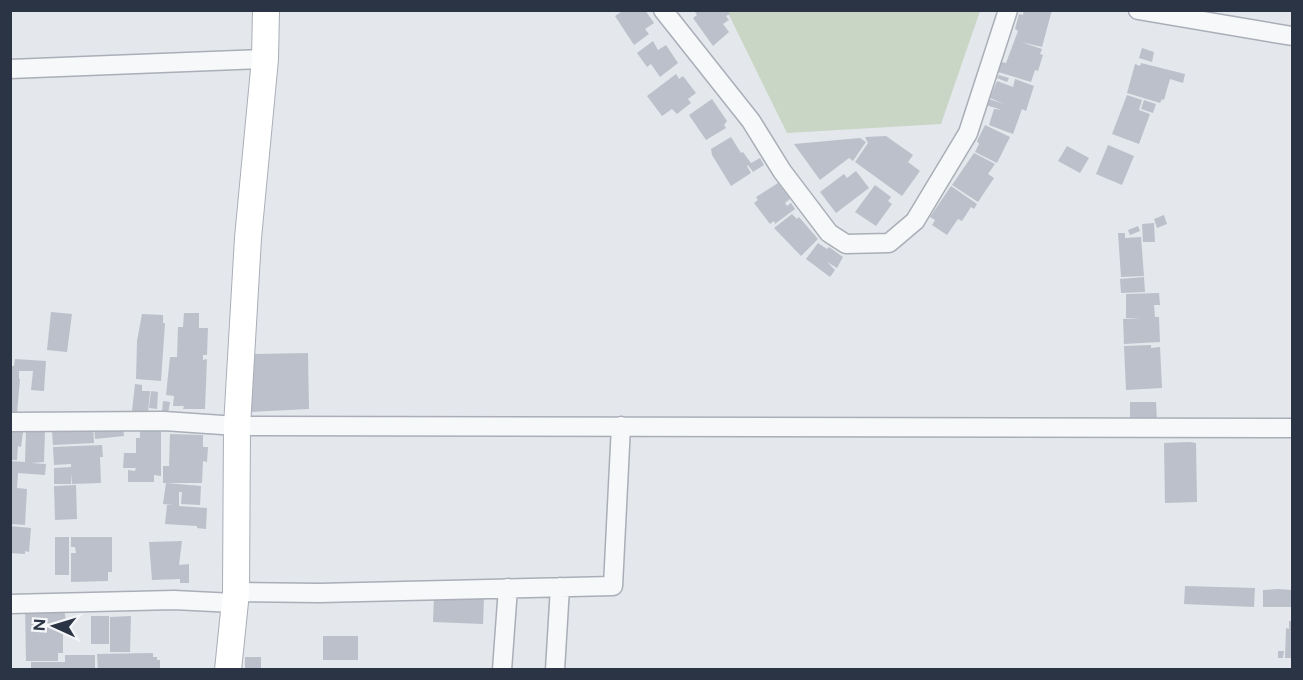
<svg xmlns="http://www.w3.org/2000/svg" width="1303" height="680" font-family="Figtree,sans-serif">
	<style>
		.green { fill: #c9d6c5 }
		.building { fill: #bbc0ca }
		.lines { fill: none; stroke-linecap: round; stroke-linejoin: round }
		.street-casing { stroke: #a9aeb7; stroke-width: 21 }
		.secondary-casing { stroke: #a9aeb7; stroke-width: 28 }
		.street { stroke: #f7f8fa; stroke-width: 18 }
		.secondary { stroke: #fff; stroke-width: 26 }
	</style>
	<rect width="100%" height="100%" fill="#e4e7ec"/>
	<path class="green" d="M727,11H980L941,124L787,133Z"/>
	<path class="building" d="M624,10H645L654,23L645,29L649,34L634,45L615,16Z
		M697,10H727L730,14L726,16L729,20L723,24L729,32L713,46L693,18L697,15L695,12Z
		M1024,10H1052L1042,47L1021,42L1042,49L1040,54L1043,55L1038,71L1035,70L1031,82L998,72L1001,62L1006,63L1018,31L1015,29L1019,14L1023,15Z
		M653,41L658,50L666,45L678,63L660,77L651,64L647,67L637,53Z
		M1142,48L1154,52L1152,62L1139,58Z
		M1141,63L1185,74L1183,83L1170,79L1164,100L1162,99L1160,103L1127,93L1135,64L1140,66Z
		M676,74L679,79L683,76L696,93L688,99L691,103L677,114L672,109L662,116L647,96Z
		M999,75L1009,78L1007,82L997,78Z
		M1015,79L1034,86L1026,111L1022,109L1013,134L989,125L994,109L1002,110L986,105L989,99L1004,104L990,98L997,81L1013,87Z
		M1127,95L1142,100L1139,110L1150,114L1139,144L1112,134Z
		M712,99L727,121L724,125L726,128L706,140L689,115Z
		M1144,100L1156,104L1153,113L1141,109Z
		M985,125L1010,137L997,163L975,152L979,144L977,141Z
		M886,136L913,155L908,162L920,171L902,196L855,162L868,143L865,137Z
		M731,137L741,153L743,152L751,163L760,158L764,165L753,172L748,165L747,166L751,173L731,186L712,155L711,149Z
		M860,138L866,142L853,161L849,158L820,180L794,144Z
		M1108,145L1134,156L1122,185L1096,174Z
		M1067,146L1089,158L1080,173L1058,161Z
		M974,153L995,164L988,174L994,178L978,202L952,185Z
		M856,171L869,188L836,213L820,192L844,174L847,178Z
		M778,183L790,199L785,203L787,206L791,203L795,209L775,224L774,221L770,224L754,203L758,200L756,197Z
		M875,185L891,197L888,201L892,204L876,226L855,212Z
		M951,186L977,204L974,209L971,207L962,221L958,219L947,235L932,225L935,220L930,217Z
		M792,214L797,219L799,217L818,239L801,256L774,228Z
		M1164,215L1167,224L1157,228L1154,219Z
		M1154,223L1155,242H1143L1142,224Z
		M1138,226L1140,231L1130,235L1128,230Z
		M1118,233H1125V238L1141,237L1144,276L1121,277Z
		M818,243L827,249L829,247L843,257L837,268L827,262L835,270L830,277L806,259Z
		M1144,277L1145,292L1121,293L1120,279Z
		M1159,293L1160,305H1154L1155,317H1159L1160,342L1124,344L1123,319L1141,318H1126V294Z
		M51,312L72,314L67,352L47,350Z
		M184,313H199V328H208L207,355H203V360L207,359L205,409H183L184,406H173L174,396L166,395L170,357H177L178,327H183Z
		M142,314L163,315V323H165L161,381L136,379L137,341Z
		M1151,345V348L1160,347L1162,388L1126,390L1124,346Z
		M308,353L309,409L249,412V354Z
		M15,359L46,361L44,391L31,390L33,371H19V379H20L17,412H10V366H14Z
		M135,384L142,385V391H150L148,413L132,411Z
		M151,391L158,392L157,409L149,408Z
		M163,401L170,402L168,414L162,413Z
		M1130,402H1156L1157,421L1130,422Z
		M93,424L94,443L53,445L52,431Z
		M123,424L124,436L95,439L94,425Z
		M140,429H161V476L154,475V482H128V470L135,471L136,468H123L124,453H136V438H140Z
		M10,430L23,432L21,447L18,446L17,460H10Z
		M26,431H45L44,462L31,463L46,464L45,475L18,473L17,488L27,489L25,525L10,524V461L25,462Z
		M170,434L203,435V447H208L207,462L203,461L202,483H163V466H169Z
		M1190,442L1196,443L1197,502L1165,503L1164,443Z
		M102,445L103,457H100L101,483L72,484L71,473V484H54V468L71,467V464L54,465L53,447Z
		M166,483L201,486L200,505L181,504L182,492H179V506L207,508L206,529L197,528V526L165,524L167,505H173L163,504Z
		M76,485L77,519L55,520L54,486Z
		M10,526L31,528L29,552L25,551V554L10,553Z
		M55,537H69V575H55Z
		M71,537H112V572H108V581L71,582V553H76L75,547H71Z
		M182,541L179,565L189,564V583H180V579L152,580L149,542Z
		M1185,586L1255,588L1254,607L1184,604Z
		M1278,589L1292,590V607H1263V590Z
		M434,596L484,598L483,624L433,622Z
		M25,606L64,607L67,629H63V653H58V661H26Z
		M91,616H109V644H91Z
		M131,616L130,652H110V617Z
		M1289,621H1292V658H1285L1286,628L1289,629Z
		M323,636H358V660H323Z
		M1278,651H1284L1283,658H1278Z
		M153,653V657H157V660H160V670H98L97,654Z
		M65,655H95V670H31V662H65Z
		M245,657H261V670H245Z"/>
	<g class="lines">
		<g class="street-casing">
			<path id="street" d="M663,10L751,121L782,171L829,233L846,244L889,243L915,221L968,133L1008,10
				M1138,10L1292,36
				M10,69L265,59
				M10,422L164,421L237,426L1292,428
				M236,592L319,593L613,586L621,426
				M10,604L174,600L234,603
				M502,670L508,588
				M555,670L560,587"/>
		</g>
		<g class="secondary-casing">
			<path id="secondary" d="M228,670L236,592L237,426L248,238L265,59L266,10"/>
		</g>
		<use href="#street" class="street"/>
		<use href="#secondary" class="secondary"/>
	</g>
	<rect width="1303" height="680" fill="none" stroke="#2b3445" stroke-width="24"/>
	<g transform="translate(54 626) rotate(274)" stroke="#f4f6f9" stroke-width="4.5" paint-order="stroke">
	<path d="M0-4.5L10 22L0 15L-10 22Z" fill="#2b3445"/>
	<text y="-9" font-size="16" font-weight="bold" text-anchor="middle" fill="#2b3445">N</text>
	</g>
</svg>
